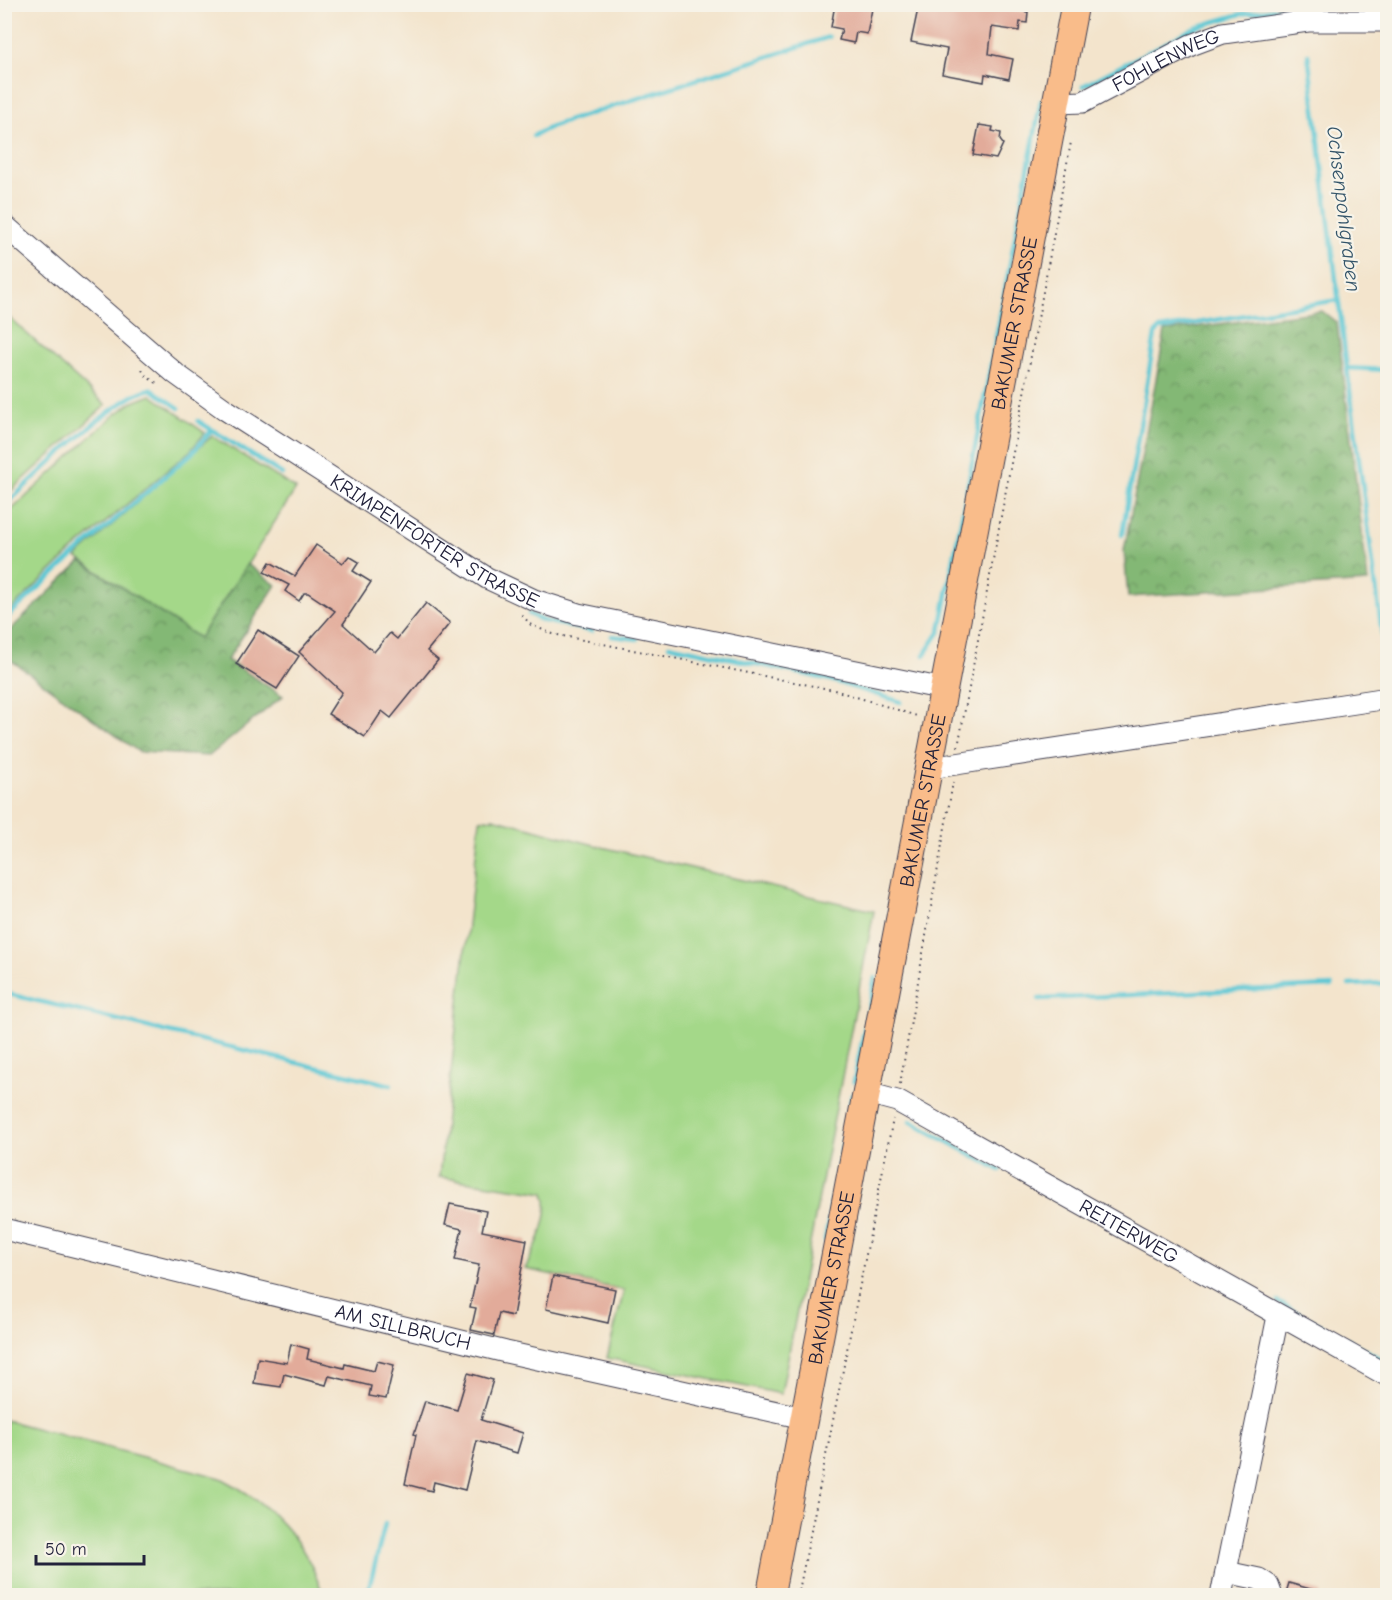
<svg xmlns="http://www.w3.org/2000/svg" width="1392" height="1600" font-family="'Comic Neue',sans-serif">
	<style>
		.grass { fill: #a4d889; stroke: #637d62; stroke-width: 1.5 }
		.forest { fill: url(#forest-crowns); stroke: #526d58; stroke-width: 1.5 }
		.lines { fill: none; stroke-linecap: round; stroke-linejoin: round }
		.stream { stroke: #5bc7d4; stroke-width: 4.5 }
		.building { fill: #e2ab9a }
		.minor-casing { stroke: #413f51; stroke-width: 23 }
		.major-casing { stroke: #413f51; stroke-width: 29 }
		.path { stroke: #413f51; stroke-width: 2; stroke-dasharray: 1.5 4.5; stroke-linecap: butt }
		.minor { stroke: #fff; stroke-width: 21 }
		.major { stroke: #f9bc8a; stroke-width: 27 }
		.labels { text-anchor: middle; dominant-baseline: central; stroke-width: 4.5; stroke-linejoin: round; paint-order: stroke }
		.street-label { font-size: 20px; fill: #22223b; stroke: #f7f3e8 }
		.water-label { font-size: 21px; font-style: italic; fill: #335469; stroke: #f7f3e8 }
	</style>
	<defs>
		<pattern id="forest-crowns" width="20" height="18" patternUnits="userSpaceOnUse" patternTransform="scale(1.5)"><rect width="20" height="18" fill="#83b875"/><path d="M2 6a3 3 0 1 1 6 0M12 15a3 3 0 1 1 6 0" fill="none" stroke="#6b9561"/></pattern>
	</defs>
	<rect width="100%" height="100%" fill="#f7f3e8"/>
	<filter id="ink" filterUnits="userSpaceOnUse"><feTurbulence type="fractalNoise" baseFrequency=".0167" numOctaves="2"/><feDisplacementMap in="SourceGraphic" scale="12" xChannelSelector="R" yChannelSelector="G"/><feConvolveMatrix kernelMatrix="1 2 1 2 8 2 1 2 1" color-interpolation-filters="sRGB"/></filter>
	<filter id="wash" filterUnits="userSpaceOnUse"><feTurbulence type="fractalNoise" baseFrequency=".008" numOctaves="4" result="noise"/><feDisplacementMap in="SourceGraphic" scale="24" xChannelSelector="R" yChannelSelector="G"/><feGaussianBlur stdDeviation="1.35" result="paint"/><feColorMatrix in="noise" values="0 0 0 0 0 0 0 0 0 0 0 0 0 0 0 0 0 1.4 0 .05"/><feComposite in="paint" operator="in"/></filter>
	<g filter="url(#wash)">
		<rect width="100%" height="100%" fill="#f3e4cc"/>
		<path class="grass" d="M4,313L106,405L5,496H4Z
			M151,395L205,433L190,451L73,550L5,615V516L112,417L131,403Z
			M212,436L296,489L199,639L76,557Z
			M493,818L602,847L874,911L781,1394L607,1358L624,1290L525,1269C535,1248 553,1216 544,1193L439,1177L480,820Z
			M5,1420L221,1478C270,1503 307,1542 323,1595H5Z"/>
		<path class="forest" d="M1322,311L1337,323L1368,582L1128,597L1124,551L1165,331Z
			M81,561L199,638L247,564L276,585L227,660L283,696L209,756L139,752L5,656V635Z"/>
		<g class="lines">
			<path class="stream" d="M1308,54L1347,368
				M1083,86L1196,27L1241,14L1297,6L1388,9
				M533,136L552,126L829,37
				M1388,370L1347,368L1388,678
				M198,421L282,474
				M4,506C34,479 117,394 151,389L179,408
				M1122,535L1155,334L1160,329L1338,300
				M529,614L544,621L592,631
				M4,620L74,555L192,453L212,430
				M612,636L637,639
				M669,645L830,680L901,702
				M924,655L940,631L1041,101
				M1349,985L1388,983
				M4,993L391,1085
				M1039,999L1332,986
				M854,1082L875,978
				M910,1121L1000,1170
				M825,1240L852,1095
				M1278,1302L1388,1363
				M367,1596L385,1524"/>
		</g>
		<g id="blocks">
			<path class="building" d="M835,4H873L867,34L856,32L854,43L839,40L842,29L831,27Z
				M919,4H996L995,7L1028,12L1027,23L1020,22L1019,31L992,27L989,54L1013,59L1009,79L985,74L984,82L942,74L947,49L911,42Z
				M979,125L993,127L992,131L1001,133L1000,140L1003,144L996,159L973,155Z
				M316,545L343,563L349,556L359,562L353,571L371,582L343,624L374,652L390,633L397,639L426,603L450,623L427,651L438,660L391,718L382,711L365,737L328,714L342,692L299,652L335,611L308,593H304L299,601L285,591L289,585L264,572L270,562L295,576Z
				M258,630L299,656L277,689L236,664Z
				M450,1204L486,1211L482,1231L527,1240L513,1316L499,1313L494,1335L471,1330L476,1308L470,1307L479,1265L455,1260L462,1229L445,1225Z
				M553,1276L615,1289L608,1323L546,1309Z
				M291,1344L309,1349L307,1359L344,1368L345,1364L374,1371L377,1361L394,1365L386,1399L369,1396L371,1386L329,1376L326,1385L284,1374L281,1387L254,1383L258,1358L287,1363Z
				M468,1373L493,1380L481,1420L523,1433L517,1453L477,1441L465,1490L434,1482L432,1491L405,1484L416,1435L414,1434L425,1401L457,1410Z
				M1289,1583L1321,1592L1320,1596H1285Z"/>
		</g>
	</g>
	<g filter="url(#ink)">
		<use href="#blocks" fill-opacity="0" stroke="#413f51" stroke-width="1.5"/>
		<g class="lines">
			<g class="minor-casing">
				<g id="minor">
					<path id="s1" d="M1058,103L1083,102L1191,45L1223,33L1308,21H1388"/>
					<path id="s2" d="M4,225L176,374L226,410L487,578L534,600L578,614L944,689"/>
					<path d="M930,768L1388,698"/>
					<path id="s3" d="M867,1093L897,1101L1388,1376"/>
					<path id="s4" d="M4,1229L506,1352L804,1418"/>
					<path d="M1226,1572L1259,1579L1268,1585L1272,1596"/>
					<path d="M1221,1596L1278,1316"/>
				</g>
			</g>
			<g class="major-casing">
				<g id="major">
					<path id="s5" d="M770,1596L1075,4"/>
				</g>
			</g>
			<path class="path" d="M142,370L147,377L160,385
				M522,615L531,625L553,634L834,690L917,716
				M958,747L1071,142
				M900,1084L953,782
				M798,1596L893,1119"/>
			<use href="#minor" class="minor"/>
			<use href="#major" class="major"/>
		</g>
	</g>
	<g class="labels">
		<g class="street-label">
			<text stroke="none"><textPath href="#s1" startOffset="118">FOHLENWEG</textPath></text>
			<text stroke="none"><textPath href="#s5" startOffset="1296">BAKUMER STRASSE</textPath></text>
			<text stroke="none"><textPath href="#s2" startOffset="536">KRIMPENFORTER STRASSE</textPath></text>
			<text stroke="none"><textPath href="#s5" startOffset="810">BAKUMER STRASSE</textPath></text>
			<text stroke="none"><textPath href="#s3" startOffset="297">REITERWEG</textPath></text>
			<text stroke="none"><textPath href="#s5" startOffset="324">BAKUMER STRASSE</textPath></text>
			<text stroke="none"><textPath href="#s4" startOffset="411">AM SILLBRUCH</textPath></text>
		</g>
		<g class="water-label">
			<text transform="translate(1344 209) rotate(83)">Ochsenpohlgraben</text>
		</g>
	</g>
	<rect width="1392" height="1600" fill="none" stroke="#f7f3e8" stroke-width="24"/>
	<path d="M36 1555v9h108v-9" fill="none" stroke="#22223b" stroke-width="3"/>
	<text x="45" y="1555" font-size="18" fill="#22223b" stroke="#f7f3e8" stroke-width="4.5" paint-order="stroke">50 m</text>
</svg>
